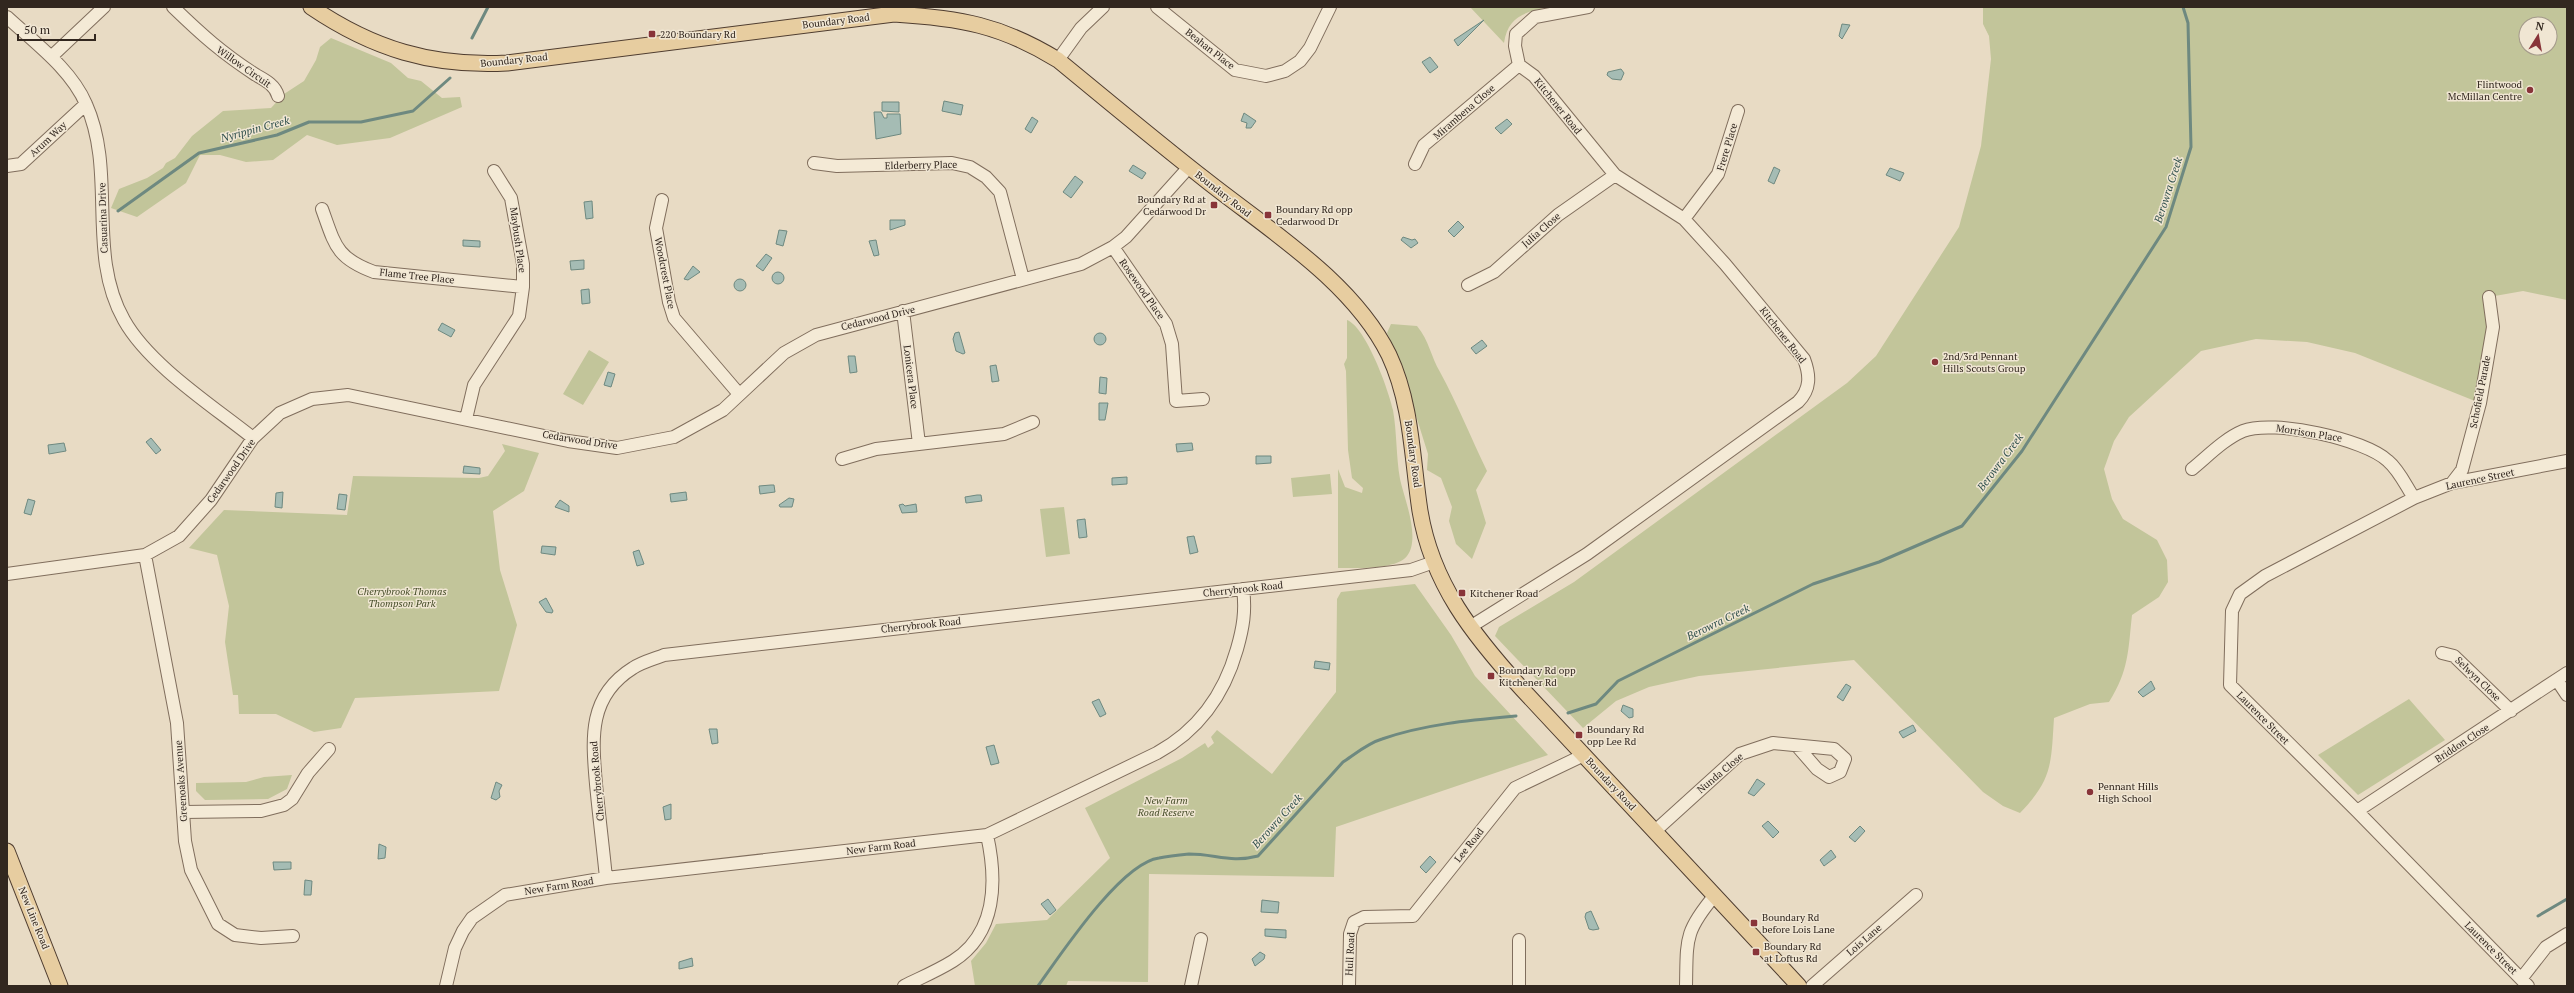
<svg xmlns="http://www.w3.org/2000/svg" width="2574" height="993" font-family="'PT Serif',serif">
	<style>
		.green { fill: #c2c59a; fill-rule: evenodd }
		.water { fill: #a5bcb4; stroke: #6e8980 }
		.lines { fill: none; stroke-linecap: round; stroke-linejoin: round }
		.stream { stroke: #6e8980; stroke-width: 3 }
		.minor-casing { stroke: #806e5d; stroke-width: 14 }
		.major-casing { stroke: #4f3d30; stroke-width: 17 }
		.minor { stroke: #f4ead6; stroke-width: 12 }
		.major { stroke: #e7cda0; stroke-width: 15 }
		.poi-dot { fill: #883439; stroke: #f0e6d3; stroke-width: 1.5 }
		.labels { text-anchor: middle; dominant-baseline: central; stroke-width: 3; stroke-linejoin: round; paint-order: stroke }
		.street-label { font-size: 10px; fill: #32271f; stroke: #f0e6d3 }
		.poi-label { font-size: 10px; fill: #32271f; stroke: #f0e6d3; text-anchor: start }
		.park-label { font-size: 10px; font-style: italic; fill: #454c28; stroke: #f0e6d3 }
		.water-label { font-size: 11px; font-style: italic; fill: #30504d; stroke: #f0e6d3 }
	</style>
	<rect width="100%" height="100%" fill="#e8dbc4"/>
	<path class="green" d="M1470,7H1549C1525,12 1508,16 1504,43Z
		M1983,7H2567V300L2523,291L2489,297L2493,327L2480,403L2355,353L2307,342L2256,339L2201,351L2129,417L2114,441L2104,469L2112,499L2123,519L2157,540L2167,560L2168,582L2159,597L2132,615C2128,651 2129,670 2109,702L2090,704L2054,718C2051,763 2053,779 2020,813L2003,806L1983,792L1854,660L1699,676L1649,687L1616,701L1583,728L1495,636L1499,627L1574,582L1847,383L1876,356L1959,227L1981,146L1991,59L1989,36L1983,24ZM2526,24H2550V48H2526Z
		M331,38L391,63L408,78L421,81L442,98L460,97L462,107L390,138L337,145L307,135L273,160L246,162L220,155H200L186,183L137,217L111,208L119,189L147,178L163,168L166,163L175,158L192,136L223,111L271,108L284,94L304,81L316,60L320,47Z
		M1347,320C1366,327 1389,391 1393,410C1397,433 1396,456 1400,479C1404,498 1421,538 1407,556C1396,570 1355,568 1338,568V469L1345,487L1362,493L1363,488L1352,478L1348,450L1346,371L1344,364L1347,358Z
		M1391,324L1417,326C1429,340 1431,357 1440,372C1457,403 1471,438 1487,471L1476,490L1486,523L1472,559L1456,544L1449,521L1452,507L1441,478L1427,470L1428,454L1396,352L1387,333Z
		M589,350L609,362L583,405L563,394Z
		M502,444L539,453L524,491L493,511L500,570L517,625L499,691L355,698L341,728L314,732L276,714H239L238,695H233L225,642L229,606L217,555L189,548L224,510L347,515L353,476L479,478L488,476L505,451Z
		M1330,474L1332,494L1293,497L1291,478Z
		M1064,507L1070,554L1046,557L1040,509Z
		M1415,584L1451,635L1475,676L1548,755L1336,827L1334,877L1149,874L1148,982L1068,981L1066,986H975L971,961L986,943L996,924L1047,920L1110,858L1085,808L1182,758L1205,743L1208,748L1214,743L1211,737L1217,730L1272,774L1336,692L1337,599L1341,592Z
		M2409,699L2445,740L2358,795L2318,755Z
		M292,775L287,789L268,799L205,800L196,791V783L246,782L264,777Z"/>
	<path class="water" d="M1484,20L1458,46L1454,40Z
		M1842,24L1850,25L1842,39L1839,36Z
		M1430,57L1438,67L1430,73L1422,62Z
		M1621,69L1624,73L1621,80L1612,79L1607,75L1608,72Z
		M944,101L963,105L961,115L942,111Z
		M882,102H899V112L882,111Z
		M874,112H881L884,118H887V114H900L901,134L876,139Z
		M1244,113L1256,121L1251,128H1246L1247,123L1241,121Z
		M1032,117L1038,121L1031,133L1025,129Z
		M1507,119L1512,124L1501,134L1495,128Z
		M1133,165L1146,173L1142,179L1129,171Z
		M1774,167L1780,170L1774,184L1768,181Z
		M1890,168L1904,173L1900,181L1886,175Z
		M1075,176L1083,182L1071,198L1063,192Z
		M592,201L593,218L586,219L584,202Z
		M890,220H905V225L890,230Z
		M1458,221L1464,227L1454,237L1448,231Z
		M779,230L787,231L783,246L776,244Z
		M1403,237L1412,240L1415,239L1418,243L1411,248L1401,240Z
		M463,240L480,241V247L463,246Z
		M876,240L879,255L874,256L869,241Z
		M766,254L772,258L763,271L756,266Z
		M584,260V269L571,270L570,261Z
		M693,266L700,272L688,280L684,279Z
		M772 278a6 6 0 1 1 12 0a6 6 0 1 1-12 0Z
		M734 285a6 6 0 1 1 12 0a6 6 0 1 1-12 0Z
		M589,289L590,303L582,304L581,290Z
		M442,323L455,330L451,337L438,330Z
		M959,332L965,353L963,354L956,351L953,339L955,333Z
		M1094 339a6 6 0 1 1 12 0a6 6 0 1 1-12 0Z
		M1482,340L1487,346L1476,354L1471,348Z
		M848,356H855L857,372L850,373Z
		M996,365L999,381L992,382L990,366Z
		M608,372L615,374L611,387L604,385Z
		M1100,377L1107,378L1106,394L1099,393Z
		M1099,403H1108L1105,420H1099Z
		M151,438L161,450L156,454L146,442Z
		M64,443L66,451L49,454L48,445Z
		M1192,443L1193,450L1177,452L1176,444Z
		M1256,456H1271V463L1256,464Z
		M464,466L480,468V474L463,473Z
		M1127,477V484L1112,485V478Z
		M771,485H774L775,492L760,494L759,486Z
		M283,492L282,508L275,507L276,493Z
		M686,492L687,500L671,502L670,494Z
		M339,494L347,495L345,510L337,509Z
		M977,495H981L982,501L966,503L965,497Z
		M789,498L794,499L792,507H780L779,505Z
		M28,499L35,501L31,515L24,513Z
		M560,500L569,506V512L555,507Z
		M903,504L905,506L916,504L917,512L902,513L899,505Z
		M1085,519L1087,537L1079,538L1077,520Z
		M1194,536L1198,552L1190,554L1187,537Z
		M542,546L556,547L555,555L541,553Z
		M639,550L644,564L637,566L633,552Z
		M546,598L553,611L552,613L546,612L539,602Z
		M1315,661L1330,663L1329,670L1314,668Z
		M2151,681L2155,689L2143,697L2138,692Z
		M1846,684L1851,687L1843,701L1837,697Z
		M1099,699L1106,714L1100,717L1092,702Z
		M1623,705L1633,709V717L1629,718L1621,711Z
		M1913,725L1916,731L1903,738L1899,732Z
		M709,729H717L718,743L712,744Z
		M994,745L999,763L991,765L986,747Z
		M1757,779L1765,784L1754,796L1748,793Z
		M496,782L502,785L499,791L500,797L496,800L491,798Z
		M671,804V819L665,820L663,807Z
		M1768,821L1779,832L1773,838L1762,826Z
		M1860,826L1865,831L1855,842L1849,837Z
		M379,844L386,847L385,858L378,859Z
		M1831,850L1836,857L1824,866L1820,860Z
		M1430,856L1436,862L1426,873L1420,867Z
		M273,862H291V869L274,870Z
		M305,880L312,881L311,895H304Z
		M1048,899L1056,910L1050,915L1041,904Z
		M1262,900L1279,902L1278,913L1261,912Z
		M1591,911L1599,929L1593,930L1589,929L1585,917L1586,913Z
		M1265,929L1286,930V938L1265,936Z
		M1260,952L1265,955L1264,959L1255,966L1252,959Z
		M692,958L693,966L679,969V962Z"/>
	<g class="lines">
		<path class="stream" d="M472,38L488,7
			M118,211L199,153L277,135L309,122H361L413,111L450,78
			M1568,713L1596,704L1618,681L1813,584L1879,562L1962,526L2022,451L2166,227L2191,147L2188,23L2183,7
			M2538,916L2567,899
			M1038,986C1061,954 1121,863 1159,858C1169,856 1179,855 1189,854C1215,854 1231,863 1258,856L1343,762C1355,754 1368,743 1382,739C1425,724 1472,720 1516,716"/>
		<g class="minor-casing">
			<path id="minor" d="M173,7C202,35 222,53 256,75C265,80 275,85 278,96
				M1157,7L1235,70L1266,76L1285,71L1300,61L1310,48L1330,7
				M7,17C35,43 71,69 86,104C117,173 86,253 124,320C149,365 213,406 253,438
				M51,57L104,7
				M1058,60L1081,28L1103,7
				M1519,65L1515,46L1516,34L1535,17L1588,7
				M814,163L837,166L952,163L970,167L986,177L1000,192L1023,279
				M1415,164L1424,145L1519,65
				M7,166L21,164L86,104
				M662,200L656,228L669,302L674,318L739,394
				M322,209C335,245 336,258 374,272L523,287
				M1684,219L1718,174L1738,111
				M1113,247L1166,324L1172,344L1176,401L1203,399
				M1468,285L1494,272L1558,215L1615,175
				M903,311L919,444
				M466,419L474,385L519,316L523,287V264L511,198L494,171
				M842,459L876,449L1004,434L1033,422
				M2192,469C2208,456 2224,439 2243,431C2273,419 2365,439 2388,461C2399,470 2406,486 2414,498
				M2452,483L2462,470L2480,403L2493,327L2489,297
				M145,555L177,723L185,841L191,870L218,924L235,935L261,938L293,936
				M7,574L145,555L179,536L211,500L253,438L280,413L312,399L348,395L568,441L617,448L674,437L723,410L784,353L816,335L1081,264L1113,247L1126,237L1189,167
				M1470,627L1587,554L1798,402C1811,389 1810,375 1804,359L1725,264L1684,219L1615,175L1534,76L1519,65
				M2442,653L2454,656L2511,711
				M2557,680L2567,695
				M2357,811L2567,673
				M184,812L261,811L284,805L292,799L308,773L329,749
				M1655,831L1740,754L1773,743L1834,749L1845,759L1840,772L1829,777L1817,769L1797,746
				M606,878C603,847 599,816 596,784C592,738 588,696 633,668C642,662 654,659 664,655L1411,570L1434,562
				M1519,940V986
				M2521,979L2546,947L2567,934
				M446,986L455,948L463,931L472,918L505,895L606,878L987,835L1157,753C1199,730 1224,695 1237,649C1243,628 1246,611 1243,589
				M904,986C920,978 937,971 953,961C997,933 997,880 987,835
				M1191,986L1201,939
				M1349,986L1350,934L1354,922L1364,917L1413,916L1515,788L1584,755
				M1686,986C1687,939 1684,932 1715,895
				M1812,986L1916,895
				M2528,986L2357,811L2230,685L2232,611L2240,594L2265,576L2414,498L2452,483L2567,461"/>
		</g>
		<g class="major-casing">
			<path id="major" d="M311,7C373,49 432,67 507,63L894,14C960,18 1001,25 1058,60C1108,101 1157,142 1207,181C1269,230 1353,282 1389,355C1412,404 1412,459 1420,511C1432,584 1473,635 1522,689L1799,986
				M7,851L60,986"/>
		</g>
		<use href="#minor" class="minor"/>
		<use href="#major" class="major"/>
	</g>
	<g class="poi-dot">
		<rect x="648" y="30" width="8" height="8" rx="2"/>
		<circle cx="2530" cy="90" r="4"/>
		<rect x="1210" y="201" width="8" height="8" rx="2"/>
		<rect x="1264" y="211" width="8" height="8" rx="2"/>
		<circle cx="1935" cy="362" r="4"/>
		<rect x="1458" y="589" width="8" height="8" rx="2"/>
		<rect x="1487" y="672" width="8" height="8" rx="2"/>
		<rect x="1575" y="731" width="8" height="8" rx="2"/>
		<circle cx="2090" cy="792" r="4"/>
		<rect x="1750" y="919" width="8" height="8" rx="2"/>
		<rect x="1752" y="948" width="8" height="8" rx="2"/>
	</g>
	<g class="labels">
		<g class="street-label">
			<text transform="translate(836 21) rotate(-7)">Boundary Road</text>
			<text transform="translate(1210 49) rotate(38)">Beahan Place</text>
			<text transform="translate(514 60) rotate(-6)">Boundary Road</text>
			<text transform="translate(244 67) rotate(35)">Willow Circuit</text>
			<text transform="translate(1558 106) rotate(51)">Kitchener Road</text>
			<text transform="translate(1464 112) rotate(-41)">Mirambena Close</text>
			<text transform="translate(48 139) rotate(-43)">Arum Way</text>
			<text transform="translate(1727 147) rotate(-73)">Frere Place</text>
			<text transform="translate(921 165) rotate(-1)">Elderberry Place</text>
			<text transform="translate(1223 194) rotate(38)">Boundary Road</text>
			<text transform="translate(103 218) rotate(-92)">Casuarina Drive</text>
			<text transform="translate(1541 230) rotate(-41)">Julia Close</text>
			<text transform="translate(518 240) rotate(82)">Maybush Place</text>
			<text transform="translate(665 273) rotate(79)">Woodcrest Place</text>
			<text transform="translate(417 276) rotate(6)">Flame Tree Place</text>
			<text transform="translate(1142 289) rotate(55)">Rosewood Place</text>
			<text transform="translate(878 318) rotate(-14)">Cedarwood Drive</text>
			<text transform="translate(1783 335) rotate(52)">Kitchener Road</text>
			<text transform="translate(911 377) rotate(83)">Lonicera Place</text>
			<text transform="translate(2480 392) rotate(-79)">Schofield Parade</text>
			<text transform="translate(2309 433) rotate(9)">Morrison Place</text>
			<text transform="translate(580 440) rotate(9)">Cedarwood Drive</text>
			<text transform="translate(1413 454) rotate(82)">Boundary Road</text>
			<text transform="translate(231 471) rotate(-55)">Cedarwood Drive</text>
			<text transform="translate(2480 479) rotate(-12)">Laurence Street</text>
			<text transform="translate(1243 589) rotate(-6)">Cherrybrook Road</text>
			<text transform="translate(921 625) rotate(-6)">Cherrybrook Road</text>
			<text transform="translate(2478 679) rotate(44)">Selwyn Close</text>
			<text transform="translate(2263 718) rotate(45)">Laurence Street</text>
			<text transform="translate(2462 743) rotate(-33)">Briddon Close</text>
			<text transform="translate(1720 773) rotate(-40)">Nunda Close</text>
			<text transform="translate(181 781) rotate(-94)">Greenoaks Avenue</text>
			<text transform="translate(597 781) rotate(-95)">Cherrybrook Road</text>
			<text transform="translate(1611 784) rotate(47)">Boundary Road</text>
			<text transform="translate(1469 845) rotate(-52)">Lee Road</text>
			<text transform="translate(881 847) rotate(-7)">New Farm Road</text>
			<text transform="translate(559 886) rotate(-9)">New Farm Road</text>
			<text transform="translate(34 918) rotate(68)">New Line Road</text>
			<text transform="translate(1864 940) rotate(-41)">Lois Lane</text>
			<text transform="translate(2491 948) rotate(45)">Laurence Street</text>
			<text transform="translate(1350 954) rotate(-87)">Hull Road</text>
		</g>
		<g class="poi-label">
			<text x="660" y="34">220 Boundary Rd</text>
			<text x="2522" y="84" text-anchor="end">Flintwood<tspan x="2522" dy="12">McMillan Centre</tspan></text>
			<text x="1206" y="199" text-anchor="end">Boundary Rd at<tspan x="1206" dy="12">Cedarwood Dr</tspan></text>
			<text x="1276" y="209">Boundary Rd opp<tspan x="1276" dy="12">Cedarwood Dr</tspan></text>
			<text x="1943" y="356">2nd/3rd Pennant<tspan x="1943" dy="12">Hills Scouts Group</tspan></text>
			<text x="1470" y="593">Kitchener Road</text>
			<text x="1499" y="670">Boundary Rd opp<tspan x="1499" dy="12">Kitchener Rd</tspan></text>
			<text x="1587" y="729">Boundary Rd<tspan x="1587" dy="12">opp Lee Rd</tspan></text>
			<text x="2098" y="786">Pennant Hills<tspan x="2098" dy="12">High School</tspan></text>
			<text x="1762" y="917">Boundary Rd<tspan x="1762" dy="12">before Lois Lane</tspan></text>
			<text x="1764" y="946">Boundary Rd<tspan x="1764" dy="12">at Loftus Rd</tspan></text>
		</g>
		<g class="park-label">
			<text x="402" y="591">Cherrybrook Thomas<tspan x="402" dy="12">Thompson Park</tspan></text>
			<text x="1166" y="800">New Farm<tspan x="1166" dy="12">Road Reserve</tspan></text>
		</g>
		<g class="water-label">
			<text transform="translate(255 129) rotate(-15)">Nyrippin Creek</text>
			<text transform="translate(2168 190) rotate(-72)">Berowra Creek</text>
			<text transform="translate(2000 462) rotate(-53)">Berowra Creek</text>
			<text transform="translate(1718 622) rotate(-26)">Berowra Creek</text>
			<text transform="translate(1277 821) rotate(-48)">Berowra Creek</text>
		</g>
	</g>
	<rect width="2574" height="993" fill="none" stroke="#32271f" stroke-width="16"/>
	<g transform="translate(2538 36) rotate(11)"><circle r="19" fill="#f0e6d3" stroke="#a49a8b"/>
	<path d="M0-3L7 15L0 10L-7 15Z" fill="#883439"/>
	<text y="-6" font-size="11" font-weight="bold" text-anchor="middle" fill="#32271f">N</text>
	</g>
	<path d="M18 34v6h77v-6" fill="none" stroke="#32271f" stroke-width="2"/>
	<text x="24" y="34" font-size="12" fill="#32271f" stroke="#f0e6d3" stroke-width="3" paint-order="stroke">50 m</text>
</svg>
